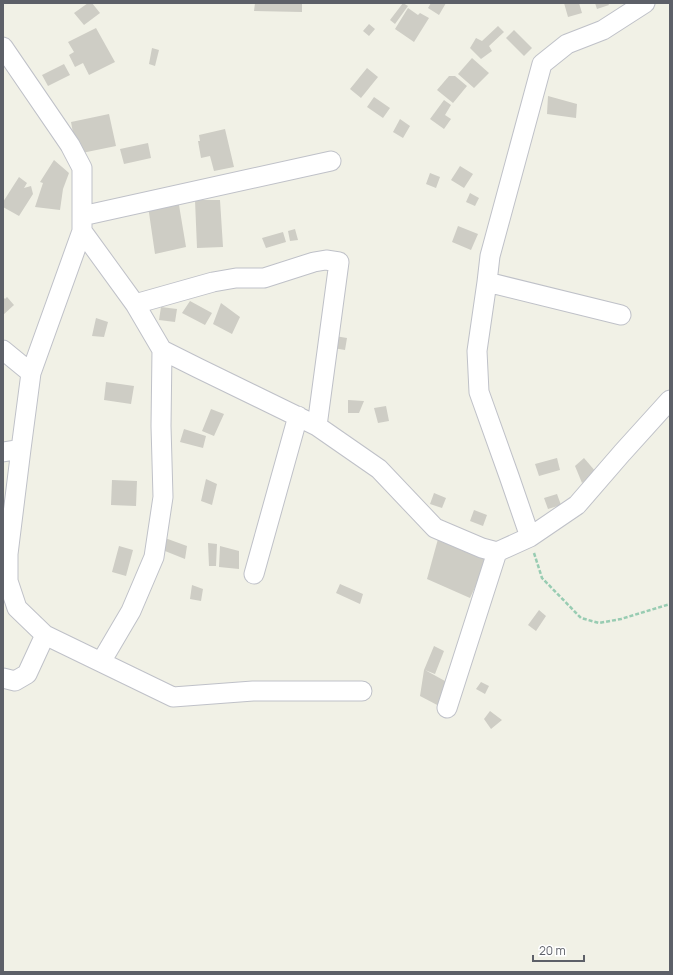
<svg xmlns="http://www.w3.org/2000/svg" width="673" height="975" font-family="Manrope,sans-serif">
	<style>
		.building { fill: #cecdc5 }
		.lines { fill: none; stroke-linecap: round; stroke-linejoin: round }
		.minor-casing { stroke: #bfc1c8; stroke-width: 21 }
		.path { stroke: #98ccb2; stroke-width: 2.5; stroke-dasharray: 4 2; stroke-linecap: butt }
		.minor { stroke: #fff; stroke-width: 19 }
	</style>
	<rect width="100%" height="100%" fill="#f1f1e6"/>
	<path class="building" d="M88,3H92L100,13L84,25L74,13Z
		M255,3H302V12L254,11Z
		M403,3L408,6L395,24L390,20Z
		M431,3H446L439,15L428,8Z
		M564,3H579L582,13L568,17Z
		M595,3H608L609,5L597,9Z
		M408,8L418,15L420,13L429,18L414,42L395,29Z
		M369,24L375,29L369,36L363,31Z
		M498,26L504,32L489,46L492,51L481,59L470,48L476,38L482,41Z
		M96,28L115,62L89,75L83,63L75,67L69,55L74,52L68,42Z
		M514,30L532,48L524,56L506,38Z
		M152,48L159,50L155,66L149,64Z
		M472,58L489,73L474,88L458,74Z
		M64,64L70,75L48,86L42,75Z
		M367,68L378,77L361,98L350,89Z
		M449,76H455L467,86L453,103L437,90Z
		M548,96L577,104L576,118L547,114Z
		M374,97L390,108L383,118L367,107Z
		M444,100L451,105L445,115L451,119L444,129L430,119Z
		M109,114L116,146L77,154L71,122Z
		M400,119L410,126L403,138L393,132Z
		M225,129L234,167L214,171L210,156L201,158L198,141H200L199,135Z
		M148,143L151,158L124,164L120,149Z
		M54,160L69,173L63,189L60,210L35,207L43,183L40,182Z
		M460,166L473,174L464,188L451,180Z
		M430,173L440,177L436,188L426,184Z
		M19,177L27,183L24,188L31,186L33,194L19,216L3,207V202Z
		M470,193L479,198L475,206L466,202Z
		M178,199L186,247L155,254L148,206Z
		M195,200H220L223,247L197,248Z
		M458,226L478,234L471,250L452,242Z
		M295,229L298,240L290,241L288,231Z
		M283,232L286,242L266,248L262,238Z
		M3,297L5,299L7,297L14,305L3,315Z
		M190,301L212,313L205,325L182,313Z
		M221,303L240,317L232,334L213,324Z
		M161,307L177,309L175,322L159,320Z
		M96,318L108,322L104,337L92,336Z
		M335,336L347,338L345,350L333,348Z
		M106,382L134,386L131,404L104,400Z
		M348,400L364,401L359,413H348Z
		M386,406L389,421L378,423L374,408Z
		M211,409L224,414L214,436L202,431Z
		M184,429L206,436L203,448L180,442Z
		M557,458L560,470L539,476L535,464Z
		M584,458L596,472L582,483L575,466Z
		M206,479L217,484L212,505L201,501Z
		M112,480L137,481L136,506L111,505Z
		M434,493L446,498L442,508L430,504Z
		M557,494L561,505L548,509L544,498Z
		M474,510L487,515L483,526L470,521Z
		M165,538L187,546L185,559L160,549Z
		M438,539L476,554L488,560L470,598L427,579Z
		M208,543L217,544L216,566H209Z
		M119,546L133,550L126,576L112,572Z
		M220,546L239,551V569L219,567Z
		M340,584L363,594L360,604L336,593Z
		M192,585L203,589L201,601L190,599Z
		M539,610L546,616L536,631L528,625Z
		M434,646L444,651L435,674L425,670L454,686L441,707L420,696L424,670Z
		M481,682L489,686L485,694L476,689Z
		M490,711L502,720L491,729L484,719Z"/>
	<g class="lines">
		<g class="minor-casing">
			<path id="minor" d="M3,47L70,145L82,168V231L31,373L21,449L8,554V581L17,608L45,635L173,697L253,691H362
				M82,216L331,161
				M82,231L135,304L162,350L198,368L317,426L379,469L435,528L482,548L497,552L530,537L577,505L622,453L670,400
				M487,282L621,315
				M135,304L213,282L236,278H264L314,262L326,260L339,262L317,426
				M3,350L31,373
				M3,452L21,449
				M530,537L509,476L479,392L477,351L487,282L490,256L542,64L567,44L603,30L645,3
				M254,574L298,416
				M101,662L131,611L154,557L163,497L161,426L162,350
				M3,678L15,681L27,674L45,635
				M447,708L497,552"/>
		</g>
		<path class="path" d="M534,553L542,578L581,618L599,623L621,619L670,604"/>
		<use href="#minor" class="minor"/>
	</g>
	<rect width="673" height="975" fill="none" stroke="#5d6068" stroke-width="8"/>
	<path d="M533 955v6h51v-6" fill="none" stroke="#5d6068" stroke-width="2"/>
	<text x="539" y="955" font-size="12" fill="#5d6068" stroke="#ffffff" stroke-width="3" paint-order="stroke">20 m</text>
</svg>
